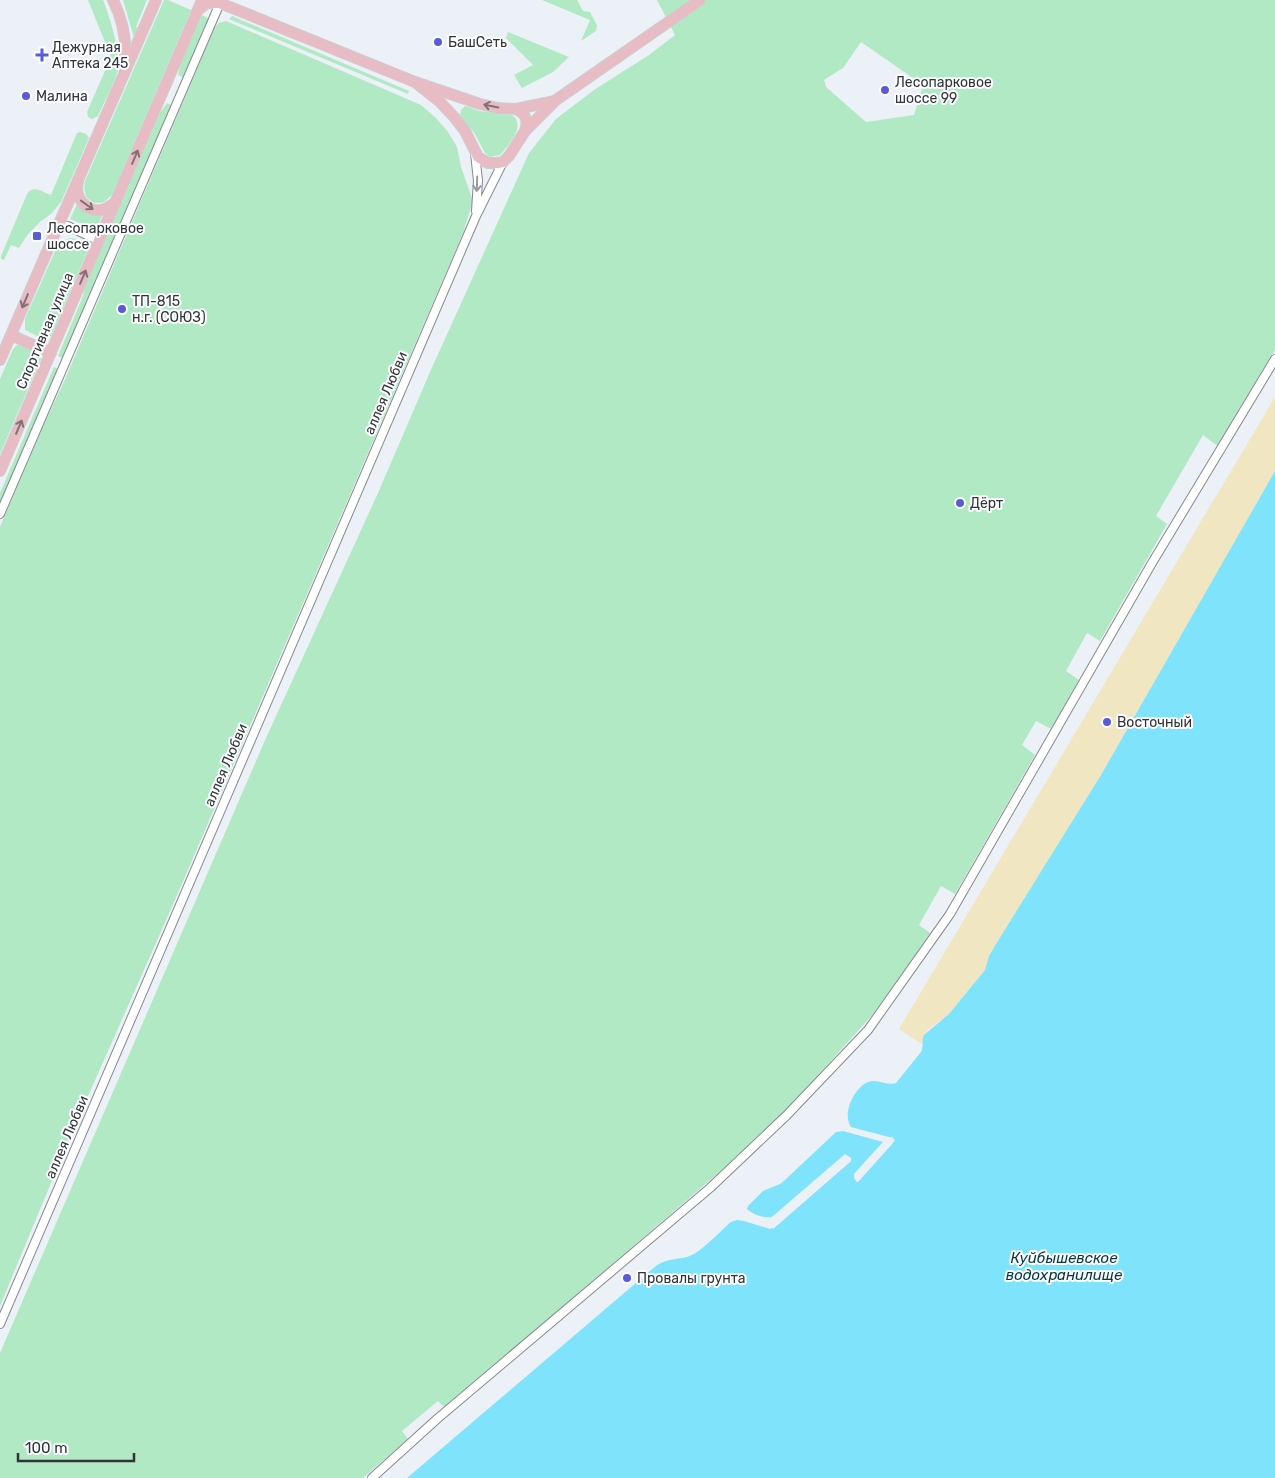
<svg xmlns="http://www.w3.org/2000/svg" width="1275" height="1478" font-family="Rubik,sans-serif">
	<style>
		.green { fill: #b1e9c4; fill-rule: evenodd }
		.sand { fill: #f0e6c1 }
		.water { fill: #80e3fc }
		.pier { fill: #ecf0f7 }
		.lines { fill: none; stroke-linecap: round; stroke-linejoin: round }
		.minor-casing { stroke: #868990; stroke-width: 10 }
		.major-casing { stroke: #cececf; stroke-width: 12 }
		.minor { stroke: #fff; stroke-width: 8 }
		.major { stroke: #e8bcc4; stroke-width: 10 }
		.oneway { stroke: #847176 }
		.oneway2 { stroke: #999a9b }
		.poi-dot { fill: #595cd4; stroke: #fcfdff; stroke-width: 2 }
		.labels { text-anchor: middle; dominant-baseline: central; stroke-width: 4; stroke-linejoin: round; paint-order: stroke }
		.poi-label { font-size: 14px; fill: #333437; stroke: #fcfdff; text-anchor: start }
		.street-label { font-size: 14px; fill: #333437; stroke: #fcfdff }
		.water-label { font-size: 15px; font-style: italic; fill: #073842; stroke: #fcfdff }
	</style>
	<rect width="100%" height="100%" fill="#ecf0f7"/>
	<path class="green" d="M88,0H103C109,14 121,54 118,69C115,83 104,102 98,116L92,119L88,117L87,112L111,57Z
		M123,0H147L136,27L138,28L134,38Z
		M164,0H168L191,10L112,195L104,202C89,206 82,195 85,181Z
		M542,0H577L583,11L590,12L597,25L596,31L581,41L590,20Z
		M657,0H1275V350L1219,447L1203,435L1156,516L1167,524L1100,641L1087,633L1066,671L1079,680L1051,729L1036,721L1022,745L1035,755L1024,774L955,894L941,886L919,925L930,933L923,944L874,1013L801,1094L759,1138L445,1408L438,1401L402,1431L408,1439L363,1478H0V1353L266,738L378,493L430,372L529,153L556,119L594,90L649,55L675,35ZM861,42L923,85L914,115L866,122L826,87L824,80L843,68Z
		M202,15L210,19L185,78L178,75L180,65Z
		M232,16L409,91L408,94L229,19Z
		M226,21L421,105L436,118L448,132L457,147L461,167L473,201L463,233L171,909L73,1130L0,1306V527L44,424L66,377L215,27L219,23Z
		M508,32L569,57L553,72L522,88L514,75L533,65L506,38Z
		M167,103L173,106L65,359L58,356L83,296L84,289L160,113Z
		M465,106L480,111L512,115C527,126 508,145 500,155L490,157L485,153L475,134L460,115L461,110Z
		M80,132L86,134L89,138L61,202L52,213L40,222L28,234L19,248L11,245L4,260L1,259V256L27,194C34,184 42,192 51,195L77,133Z
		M77,204L86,213L102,216L96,230L70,219Z
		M69,238C78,238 88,241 87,252L51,336L43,339L25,330V319L56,249L61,242Z
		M22,344L39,352L41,359L0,454V379L13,349L17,345Z
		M54,367L60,370L0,508V493Z"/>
	<path class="sand" d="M1275,397V471L1101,775L996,944L989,956L985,970L949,1014L928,1030L924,1035L922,1044L899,1029Z"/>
	<path class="water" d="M1275,471V1478H407L657,1265C670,1258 674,1260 687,1257C701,1253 719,1232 731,1222L737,1220L744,1221L770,1229L775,1227L851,1161V1158L845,1155L772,1217C764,1218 753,1215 747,1209L748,1206L763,1191L780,1184L785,1180L836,1132L843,1131L883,1142L854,1174L857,1182L892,1144L893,1138L851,1127C841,1113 856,1083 872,1081C880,1080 888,1086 896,1083L921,1052C924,1046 921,1041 924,1035L949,1014L985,970L989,956L996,944L1101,775Z"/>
	<path class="pier" d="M892,1137L895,1140L892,1144L859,1181L857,1182L854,1178V1174L885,1140V1145L856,1176L858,1179L890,1143L892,1140L888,1139Z
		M845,1154L851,1158V1161L773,1229L772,1226L849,1159L847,1157L778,1217L772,1220V1217Z"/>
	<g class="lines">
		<g class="minor-casing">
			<path id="minor" d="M475,153L478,181L476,211
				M68,226L99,241
				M0,514L220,3
				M0,1324L476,216L503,162
				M372,1478L437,1419L710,1188L787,1115L868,1030L950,914L1152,563L1275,359"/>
		</g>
		<g class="major-casing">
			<path id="major" d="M113,0C123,21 128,44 124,67
				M198,10L207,3H220L415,82L480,104L498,108L516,109L555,101
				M415,82L439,101L455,118L465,131L478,157L488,163H498L503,162L509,156L525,131L556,100L700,0
				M516,109C527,114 528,121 525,131
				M78,182C74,197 86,212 101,210C107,209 111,205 116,202
				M11,335L51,353
				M0,360L156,0
				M0,471L202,0"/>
		</g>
		<use href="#minor" class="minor"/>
		<use href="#major" class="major"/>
	</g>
	<defs><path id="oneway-shaft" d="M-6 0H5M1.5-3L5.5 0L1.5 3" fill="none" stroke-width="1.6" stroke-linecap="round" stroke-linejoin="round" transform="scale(1.25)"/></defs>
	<g class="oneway">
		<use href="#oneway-shaft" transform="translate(491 106) rotate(-168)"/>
		<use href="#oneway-shaft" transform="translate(135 157) rotate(-67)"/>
		<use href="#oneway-shaft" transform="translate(87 205) rotate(36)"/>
		<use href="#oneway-shaft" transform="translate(83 277) rotate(-67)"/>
		<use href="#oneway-shaft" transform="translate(25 301) rotate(113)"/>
		<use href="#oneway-shaft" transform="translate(19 427) rotate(-67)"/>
	</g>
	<use class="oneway2" href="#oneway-shaft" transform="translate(477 184) rotate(92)"/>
	<g class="poi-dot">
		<circle cx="438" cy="42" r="5"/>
		<path d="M39.5 47.5h5v5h5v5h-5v5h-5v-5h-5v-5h5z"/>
		<circle cx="885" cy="90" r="5"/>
		<circle cx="26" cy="96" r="5"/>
		<rect x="32" y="231" width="10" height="10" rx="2.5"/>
		<circle cx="122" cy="309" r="5"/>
		<circle cx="960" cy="503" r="5"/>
		<circle cx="1107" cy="722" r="5"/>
		<circle cx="627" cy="1278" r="5"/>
	</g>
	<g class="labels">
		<g class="poi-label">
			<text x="448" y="42">БашСеть</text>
			<text x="52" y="47">Дежурная<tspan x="52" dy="16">Аптека 245</tspan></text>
			<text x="895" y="82">Лесопарковое<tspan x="895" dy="16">шоссе 99</tspan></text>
			<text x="36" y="96">Малина</text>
			<text x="47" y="228">Лесопарковое<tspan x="47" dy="16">шоссе</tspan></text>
			<text x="132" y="301">ТП-815<tspan x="132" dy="16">н.г. (СОЮЗ)</tspan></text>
			<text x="970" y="503">Дёрт</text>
			<text x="1117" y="722">Восточный</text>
			<text x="637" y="1278">Провалы грунта</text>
		</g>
		<g class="street-label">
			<text transform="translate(45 331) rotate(-67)">Спортивная улица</text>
			<text transform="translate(386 393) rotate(-67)">аллея Любви</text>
			<text transform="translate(226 765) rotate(-67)">аллея Любви</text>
			<text transform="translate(67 1137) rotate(-67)">аллея Любви</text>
		</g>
		<g class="water-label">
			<text x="1064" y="1258">Куйбышевское<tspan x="1064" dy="17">водохранилище</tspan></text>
		</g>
	</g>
	<path d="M18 1453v8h116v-8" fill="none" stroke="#333437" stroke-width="2.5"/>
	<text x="25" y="1453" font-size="15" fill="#333437" stroke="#fcfdff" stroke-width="4" paint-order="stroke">100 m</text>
</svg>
